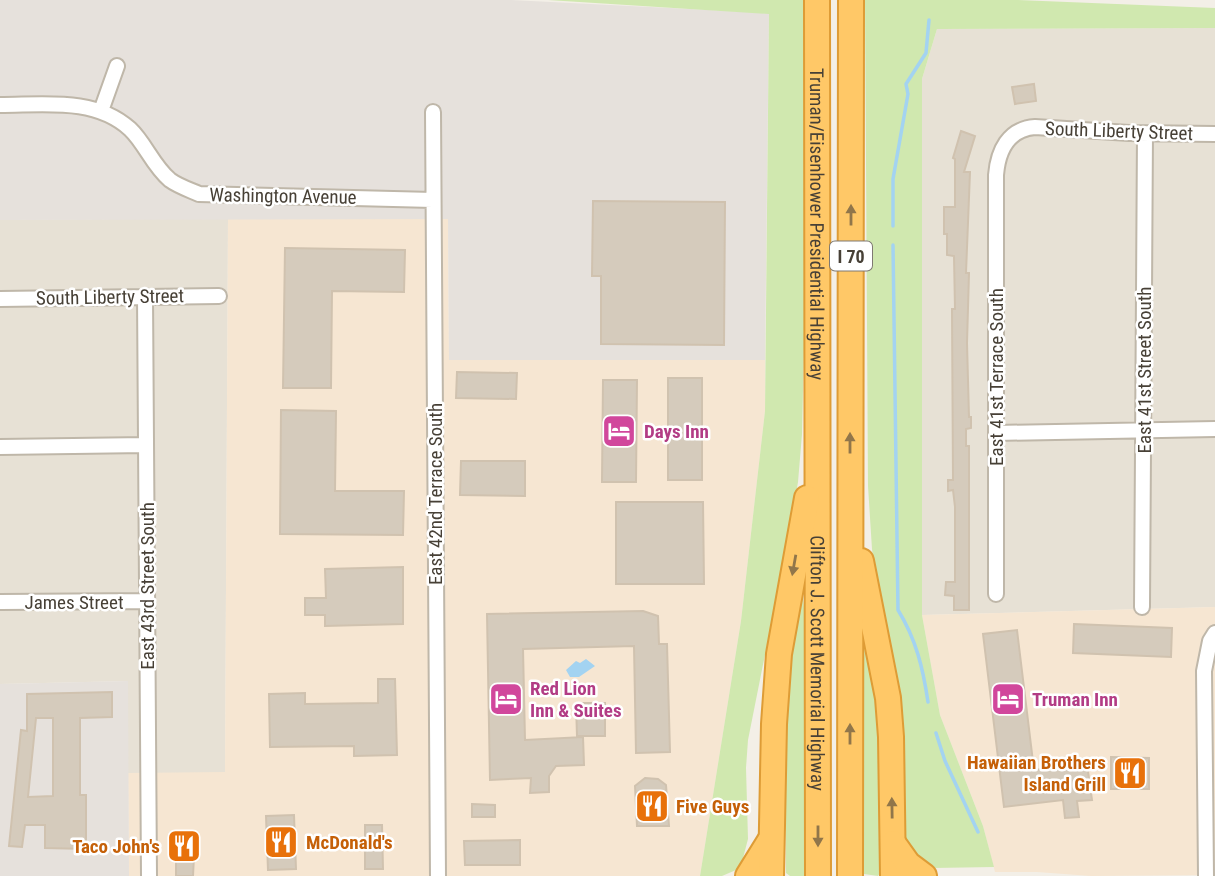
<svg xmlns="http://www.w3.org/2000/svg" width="1215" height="876" font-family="'Roboto Condensed',sans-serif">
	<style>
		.residential { fill: #e7e1d5 }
		.commercial { fill: #f6e6d2 }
		.industrial { fill: #e6e1dc }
		.green { fill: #d0e8af }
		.water { fill: #a3d3f1 }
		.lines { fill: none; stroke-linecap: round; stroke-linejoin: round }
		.stream { stroke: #a3d3f1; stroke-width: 3.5 }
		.building { fill: #d5cbbc; stroke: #d0c2af; stroke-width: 2; fill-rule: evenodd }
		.minor-casing { stroke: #bfb7a9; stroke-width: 18 }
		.motorway-casing { stroke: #de9c36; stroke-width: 28 }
		.minor { stroke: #fff; stroke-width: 14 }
		.motorway { stroke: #ffc867; stroke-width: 24 }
		.oneway { fill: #91764a }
		.labels { text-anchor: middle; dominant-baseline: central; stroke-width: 5; stroke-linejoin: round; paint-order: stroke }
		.shield { fill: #fff; stroke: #7e7972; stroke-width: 2 }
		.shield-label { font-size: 18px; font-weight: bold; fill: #474036 }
		.street-label { font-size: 19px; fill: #474036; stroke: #fff }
		.hotel-label { font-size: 19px; font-weight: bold; fill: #b23c85; stroke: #fff; text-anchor: start }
		.food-label { font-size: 19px; font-weight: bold; fill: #c56008; stroke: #fff; text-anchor: end }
	</style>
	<rect width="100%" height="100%" fill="#f3efe7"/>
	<path class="residential" d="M1215,28V607L922,615V79L937,29Z
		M228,218L225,773H128V681L0,684V220Z"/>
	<path class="commercial" d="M228,218L448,219L449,360H765V411L741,621L700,876H129L128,773L225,772Z
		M1215,607V875L1091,876L1037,872H995L983,826L940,715L922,615Z"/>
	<path class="industrial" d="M0,0H511L769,13L765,360H449L448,219L0,220Z
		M128,681L129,876H0V684Z"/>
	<path class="green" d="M548,0H805V303L802,434L798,482L790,529L748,740L746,768L748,839L742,862L736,870L722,876H700L741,621L765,411L769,14Z
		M865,0H1018L1215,8V28L937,29L922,79V615L940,715L983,826L994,867L933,868L924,865L906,840L904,733L900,701L878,596L872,549L868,486Z
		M800,558L804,608L805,876H790L786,873L785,667Z
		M864,615L877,674L883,869L878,876L864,874Z"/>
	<path class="water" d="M586,659L595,666L579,677H570L566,670L576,661L580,663Z"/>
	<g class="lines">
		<path class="stream" d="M893,226V179L908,94L906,84L926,53L929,20
			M893,245L898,610C916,639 923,668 928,702
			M936,733L945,761L978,832"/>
	</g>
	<path class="building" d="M1034,84L1036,101L1015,104L1012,87Z
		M961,131L975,136L964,172H970L966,273H969L967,343L969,417H971V428L966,429V446H969V610H954V596L945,595L946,582H955V507L953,490L948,491V480H953L952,309H955L954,256L947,255V234H944V207H955V159L953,158Z
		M593,201L725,202L724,345L601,344V276H592Z
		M285,248L405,250L404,292L332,291L331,388H283Z
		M457,372L517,373L516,399L456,398Z
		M668,378H702V480H668Z
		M603,380H637L636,482H602Z
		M281,410L336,411L335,491H404L403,535L280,534Z
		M461,461H525V496L460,495Z
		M616,502H703L704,584H616Z
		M403,567V624L325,626V615H305V598H326L325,569Z
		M643,611L658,616L659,644H667L670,752L636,753L634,646L523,649L525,740L583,737L584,765L556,766L549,776V792L530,793L531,778L490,780L487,614Z
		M1074,624L1172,628L1171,657L1073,653Z
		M1017,630L1034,770L1087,764L1092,800L1077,801L1079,817L1065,818L1063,800L1004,807L983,634Z
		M378,679H395L397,755L354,756V746L270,747L269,694L305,693V704L378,703Z
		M112,692V717L80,718V795H86V849L45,848V825H25L22,847L9,846L21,730L27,731V694ZM36,718H53V796L28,797Z
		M576,703H605V736H577Z
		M1111,757L1149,758V789H1111Z
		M645,778L658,779L666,785L669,826H637L635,786Z
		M472,804L495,805V817H472Z
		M294,815L296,869L268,870L266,816Z
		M365,825H382L383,869H365Z
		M173,836H195L193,876H176V857H173Z
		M520,840V865H465L464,841Z"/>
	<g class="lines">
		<g class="minor-casing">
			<path id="minor" d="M0,105C44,105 95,97 130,129C145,143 153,166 170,180C178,186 190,190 199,194L433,200
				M101,111L117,66
				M433,112L438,876
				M145,296L149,876
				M0,299L219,296
				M997,433L1215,429
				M0,447L146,445
				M996,594V175C998,151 1008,129 1035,127L1129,133L1215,134
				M0,602L147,601
				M1142,607L1145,134
				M1206,876L1204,671L1210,641L1215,633"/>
		</g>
		<g class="motorway-casing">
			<g id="motorway">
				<path id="s1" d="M817,0L818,876"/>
				<path d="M861,561L888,698L891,737L893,876"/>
				<path d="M893,843L908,864L924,876"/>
				<path d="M748,876L771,839"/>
				<path d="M771,876L774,724L779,654L807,498"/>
				<path d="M850,876L851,0"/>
			</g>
		</g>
		<use href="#minor" class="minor"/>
		<use href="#motorway" class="motorway"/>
	</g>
	<defs><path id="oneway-solid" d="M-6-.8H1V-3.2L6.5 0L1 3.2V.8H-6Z" transform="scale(1.75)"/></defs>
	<g class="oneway">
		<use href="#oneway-solid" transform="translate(851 215) rotate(-90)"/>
		<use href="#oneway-solid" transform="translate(850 443) rotate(-90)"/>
		<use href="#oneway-solid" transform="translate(794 565) rotate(100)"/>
		<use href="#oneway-solid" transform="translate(850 734) rotate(-90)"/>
		<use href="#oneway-solid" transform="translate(892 808) rotate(-91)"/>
		<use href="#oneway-solid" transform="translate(818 836) rotate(90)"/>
	</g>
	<defs>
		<g id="hotel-square" transform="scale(1.75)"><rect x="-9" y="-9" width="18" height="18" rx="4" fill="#d1479c" stroke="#fff"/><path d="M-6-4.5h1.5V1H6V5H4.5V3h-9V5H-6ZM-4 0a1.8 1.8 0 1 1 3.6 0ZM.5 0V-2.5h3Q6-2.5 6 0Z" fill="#fff"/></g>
		<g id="restaurant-square" transform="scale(1.75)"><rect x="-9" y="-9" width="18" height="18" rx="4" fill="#e8710a" stroke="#fff"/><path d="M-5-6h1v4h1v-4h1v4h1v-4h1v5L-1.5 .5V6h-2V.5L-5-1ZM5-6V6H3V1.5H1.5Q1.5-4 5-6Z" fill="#fff"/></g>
	</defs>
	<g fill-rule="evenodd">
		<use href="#hotel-square" x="619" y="431"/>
		<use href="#hotel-square" x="506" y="699"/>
		<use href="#hotel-square" x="1008" y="699"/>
		<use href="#restaurant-square" x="1130" y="773"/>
		<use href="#restaurant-square" x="652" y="806"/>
		<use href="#restaurant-square" x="281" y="842"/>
		<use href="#restaurant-square" x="184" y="846"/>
	</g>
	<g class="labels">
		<rect class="shield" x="830" y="241.5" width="42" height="29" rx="5"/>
		<g class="shield-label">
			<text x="851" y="256">I 70</text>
		</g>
		<g class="street-label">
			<text transform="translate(1119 131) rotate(2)">South Liberty Street</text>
			<text transform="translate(283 196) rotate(1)">Washington Avenue</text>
			<text stroke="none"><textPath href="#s1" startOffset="224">Truman/Eisenhower Presidential Highway</textPath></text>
			<text transform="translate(110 297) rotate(-1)">South Liberty Street</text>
			<text transform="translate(1144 370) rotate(-90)">East 41st Street South</text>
			<text transform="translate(996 377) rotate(-90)">East 41st Terrace South</text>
			<text transform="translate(435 494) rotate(-90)">East 42nd Terrace South</text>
			<text transform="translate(147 586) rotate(-90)">East 43rd Street South</text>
			<text x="74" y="602">James Street</text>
			<text stroke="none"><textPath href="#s1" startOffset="663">Clifton J. Scott Memorial Highway</textPath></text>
		</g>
		<g class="hotel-label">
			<text x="644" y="431">Days Inn</text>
			<text x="530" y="688">Red Lion<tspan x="530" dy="22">Inn &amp; Suites</tspan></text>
			<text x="1032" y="699">Truman Inn</text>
		</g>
		<g class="food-label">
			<text x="1106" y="762">Hawaiian Brothers<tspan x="1106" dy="22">Island Grill</tspan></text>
			<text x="676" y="806" text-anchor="start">Five Guys</text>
			<text x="306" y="842" text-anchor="start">McDonald's</text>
			<text x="160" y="846">Taco John's</text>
		</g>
	</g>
</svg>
